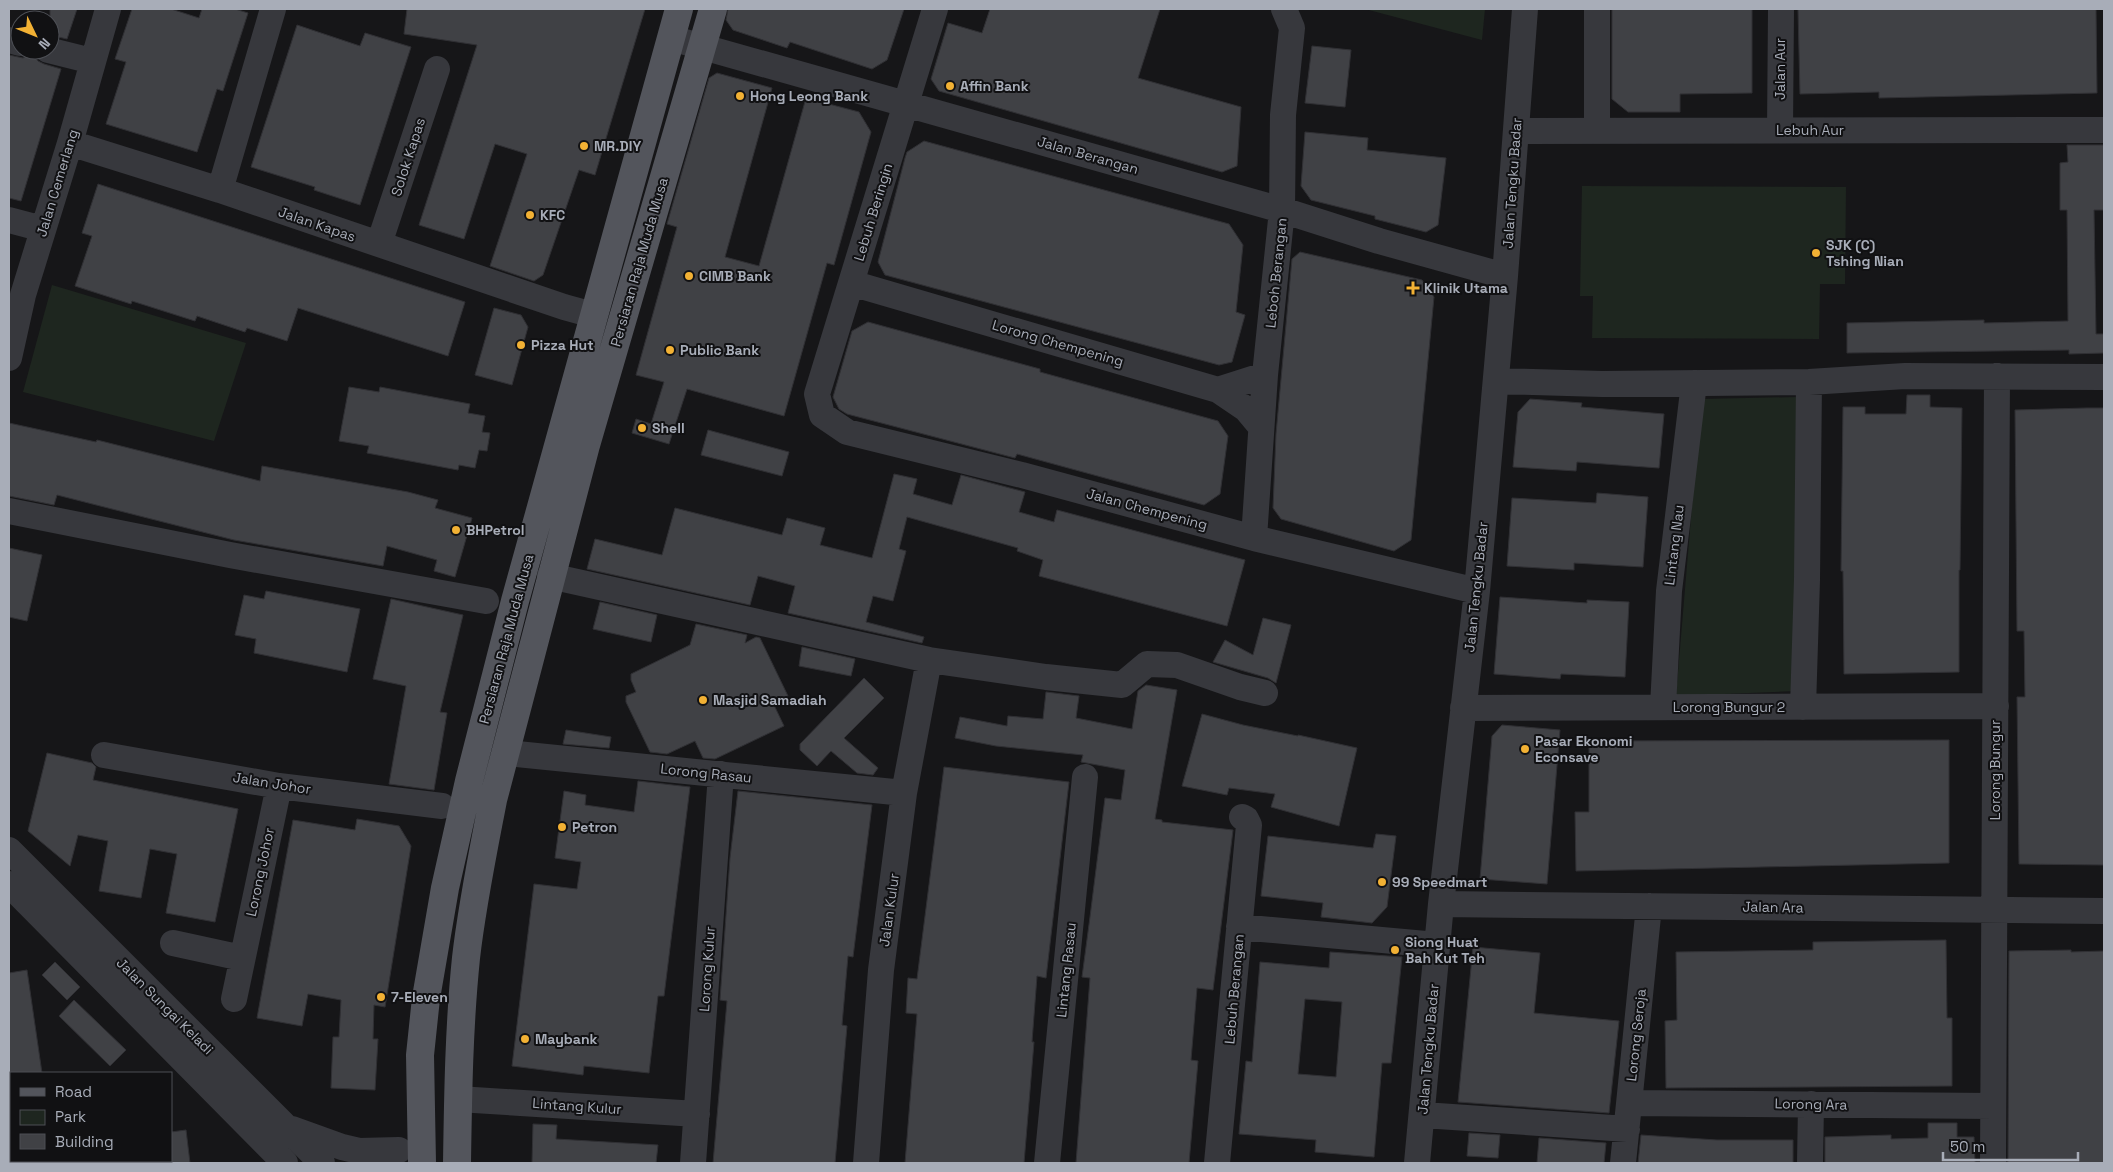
<svg xmlns="http://www.w3.org/2000/svg" width="2113" height="1172" font-family="'Space Grotesk',sans-serif">
	<style>
		.green { fill: #1e261f }
		.building { fill: #404145; stroke: #303034; fill-rule: evenodd }
		.lines { fill: none; stroke-linecap: round; stroke-linejoin: round }
		.minor { stroke: #37383d; stroke-width: 26 }
		.major { stroke: #53555c; stroke-width: 28 }
		.poi-dot { fill: #f2b134; stroke: #111113; stroke-width: 2 }
		.labels { text-anchor: middle; dominant-baseline: central; stroke-width: 4; stroke-linejoin: round; paint-order: stroke }
		.street-label { font-size: 14px; fill: #a8adb8; stroke: #111113 }
		.poi-label { font-size: 14px; font-weight: bold; fill: #a8adb8; stroke: #111113; text-anchor: start }
	</style>
	<rect width="100%" height="100%" fill="#161618"/>
	<path class="green" d="M1365,9H1485L1482,40Z
		M1582,186L1846,187L1845,284H1820L1819,339L1592,338L1593,296H1580Z
		M52,285L246,343L214,441L23,392Z
		M1797,397L1795,691L1676,696L1701,399Z"/>
	<path class="building" d="M50,9H77L67,39L50,35Z
		M132,9H171L199,18L202,9H235L248,13L223,91L217,89L197,152L106,124L126,62L115,59Z
		M407,9H645L595,175L579,170L543,275L534,281L490,266L527,154L495,144L464,239L419,225L477,45L404,34Z
		M728,9H904L887,60L872,69L790,42L787,48L733,30L726,20Z
		M990,9H1160L1138,78L1241,107L1237,166L1222,172L939,91L931,79L948,23L982,33Z
		M1612,9H1752V93L1680,94V112H1628L1612,99Z
		M1798,9H2096L2097,93L1879,98V92L1800,94Z
		M297,25L360,46L365,33L411,47L360,205L314,190L315,187L251,167Z
		M1312,46L1351,50L1345,107L1305,103Z
		M30,54L34,56L38,61L44,64L61,69L21,201L9,198V55L23,58Z
		M717,73L772,88L725,257L759,266L806,98L859,112L871,132L834,265L827,263L784,416L687,389L669,444L632,433L636,419L651,424L664,382L636,375L677,227L667,224L709,78Z
		M1305,132L1368,138L1367,150L1446,158L1438,225L1426,232L1375,219V216L1311,200L1301,186Z
		M924,141L1229,224L1243,245L1236,312L1245,315L1232,362L1219,365L885,275L878,262L905,158L907,152Z
		M2067,145H2104V210H2094L2096,334H2104V353L2069,354V350L1847,353V323L1984,320V323L2068,321L2067,210H2060V163L2068,162Z
		M98,184L465,302L448,356L298,308L287,341L247,328L245,332L197,316L195,321L132,301L131,304L75,286L92,236L82,233Z
		M1300,252L1422,280L1434,297L1411,540L1394,551L1281,519L1273,508L1276,434L1292,259Z
		M494,308L521,315L528,327L512,385L475,375Z
		M868,322L1040,369V372L1218,421L1228,436L1220,494L1204,505L1017,454L1015,458L847,414L839,409L833,397L852,331Z
		M349,387L379,392L380,387L470,404L468,413L485,416L482,432L490,433L487,451L479,450L475,468L459,465L458,470L367,453L369,446L339,441Z
		M1907,395H1930V407L1962,408L1960,570H1959V672L1844,674L1843,571H1841L1843,407H1865V414H1906Z
		M1530,399L1582,403L1581,407L1664,414L1659,468L1577,462L1576,471L1513,467L1518,412Z
		M2086,408H2104V865L2019,864L2017,697H2025L2024,631H2017L2015,410Z
		M9,423L96,442L97,440L260,481L262,466L408,492L438,500L435,508L472,518L455,577L434,571L437,560L387,546L383,566L234,540L57,495L54,505L9,496Z
		M708,430L789,452L782,476L701,455Z
		M894,474L917,479L913,494L952,505L961,475L1025,492L1019,512L1054,522L1057,510L1245,560L1227,626L1039,576L1043,560L1017,551L1018,548L907,517L899,549L906,551L893,601L873,596L866,622L924,637L922,643L788,613L795,586L758,576L750,605L587,569L595,539L662,555L675,508L782,535L787,518L825,528L820,545L872,558Z
		M1597,493L1648,497L1643,567L1574,563V570L1507,566L1512,498L1596,503Z
		M9,548L42,555L27,621L9,617Z
		M266,591L360,609L347,672L254,653L256,639L235,635L244,595L264,599Z
		M1500,597L1587,603V600L1629,602L1625,677L1561,674L1560,679L1494,674Z
		M391,599L463,615L440,712L447,713L434,790L389,784L406,686L373,679Z
		M600,602L657,615L651,642L593,629Z
		M1263,618L1291,625L1276,683L1268,678L1213,662L1225,640L1253,655Z
		M696,624L747,635L745,643L756,637L760,638L788,696L773,703L784,726L715,759L703,758L695,741L667,754L650,752L626,702V696L636,692L631,680V674L690,645Z
		M802,647L855,659L851,676L799,666Z
		M864,678L884,698L844,738L878,768L873,775L857,773L831,751L817,766L800,750V744Z
		M1146,685L1177,690L1155,819L1162,820V822L1233,830L1213,990L1197,988L1191,1060L1198,1061L1189,1163H1076L1090,978L1082,977L1090,917L1105,798L1121,800L1125,770L1081,762L1083,755L996,746L955,738L960,717L1007,726L1008,716L1043,719L1046,692L1079,696L1076,718L1132,729L1138,691Z
		M1202,714L1243,725L1298,736V735L1357,748L1339,826L1271,807L1275,794L1229,788L1227,795L1182,786Z
		M1502,725L1560,730L1547,884L1480,879L1492,736Z
		M566,730L611,737L609,748L563,744Z
		M1949,740V863L1576,871L1575,812H1589V741Z
		M47,753L92,763L96,767L93,780L238,809L215,922L166,913L177,854L150,849L141,898L99,891L108,841L78,835L70,866L28,831Z
		M944,767L1069,782L1046,978L1037,976L1032,1042H1034L1024,1163H905L917,1014L906,1013L908,978L917,979Z
		M638,781L690,787L664,996H658L649,1073L584,1066L583,1075L512,1066L534,884L577,889L581,862L555,858L564,791L586,795L585,805L634,812Z
		M738,791L872,805L853,957L848,956L842,1025L847,1026L835,1163H713L727,1001L720,1000L724,944L730,858Z
		M357,819L399,826L411,846L385,1007L374,1005L373,1039H378L375,1090L331,1088L333,1037H339L341,1000L308,994L302,1026L257,1018L293,820L355,830Z
		M1376,834L1396,836L1387,907L1372,923L1321,917L1323,903L1261,896L1268,836L1373,848Z
		M1946,940L1947,1018H1952V1086L1666,1088L1665,1021L1677,1020L1676,952L1813,950V942Z
		M1473,947L1540,953L1534,1013L1619,1021L1609,1113L1458,1102Z
		M2071,950V952L2104,951V1163H2008L2009,951Z
		M1330,952L1402,957L1391,1063H1382L1374,1157L1315,1152L1316,1140L1239,1134L1246,1061L1252,1062L1260,962L1329,968ZM1305,999L1342,1002L1336,1077L1298,1074Z
		M55,962L80,987L67,1000L42,975Z
		M27,970L42,1073H9V973Z
		M74,1000L126,1050L110,1066L59,1016Z
		M1928,1123H1957V1137H1974L1975,1163H1825V1137L1891,1135V1139L1928,1138Z
		M533,1124L557,1125L556,1139L658,1145L656,1163H532Z
		M186,1130L190,1163H171V1132Z
		M1469,1133L1500,1135L1498,1158L1467,1156Z
		M1641,1135L1717,1140H1793V1163H1638Z
		M1539,1138L1606,1143L1604,1163H1537Z"/>
	<g class="lines">
		<path class="minor" d="M935,9L817,394L822,415L847,432L1022,475L1254,538L1477,591
			M671,38L1282,210L1379,241L1505,276
			M9,40L20,43
			M48,50L92,61
			M1597,130V9
			M1780,130L1781,9
			M1516,131L2104,130
			M70,143L220,190L564,307L593,315
			M220,190L273,9
			M9,220L43,229
			M379,244L437,69
			M851,283L1218,390L1265,375
			M9,358L23,295L70,143L108,9
			M1496,381L1602,384L1809,382L1905,376L2104,377
			M1218,390L1246,409L1261,427
			M9,511L230,555L486,601
			M1254,538L1265,375L1282,210L1283,115L1292,28L1284,9
			M550,576L929,660L1046,677L1122,685L1147,664L1177,665L1240,687L1265,693
			M1663,707L1669,591L1694,383
			M1803,707L1807,580L1809,382
			M1463,708L1996,706
			M507,753L904,793
			M104,755L279,786L442,806
			M9,850L322,1163
			M9,884L285,1163
			M1441,904L2104,911
			M1239,927L1437,945
			M173,943L242,958
			M234,999L279,786
			M458,1099L697,1114
			M1629,1103L1993,1106
			M1423,1115L1627,1129
			M292,1129L342,1147L359,1151L399,1150
			M693,1163L721,774
			M866,1163L881,970L904,793L929,660
			M1047,1163L1085,777
			M1217,1163L1249,825L1246,819L1242,817
			M1417,1163L1441,904L1477,591L1505,276L1525,9
			M1623,1163L1649,906
			M1810,1163L1811,1104
			M1993,1163L1997,376"/>
		<path class="major" d="M422,1163L420,1055L426,998L445,888L469,781L515,601L679,9
			M457,1163C458,1095 459,1026 466,958C472,905 483,852 493,800L586,445L713,9"/>
	</g>
	<g class="poi-dot">
		<circle cx="950" cy="86" r="5"/>
		<circle cx="740" cy="96" r="5"/>
		<circle cx="584" cy="146" r="5"/>
		<circle cx="530" cy="215" r="5"/>
		<circle cx="1816" cy="253" r="5"/>
		<circle cx="689" cy="276" r="5"/>
		<path d="M1410.5 280.5h5v5h5v5h-5v5h-5v-5h-5v-5h5z"/>
		<circle cx="521" cy="345" r="5"/>
		<circle cx="670" cy="350" r="5"/>
		<circle cx="642" cy="428" r="5"/>
		<circle cx="456" cy="530" r="5"/>
		<circle cx="703" cy="700" r="5"/>
		<circle cx="1525" cy="749" r="5"/>
		<circle cx="562" cy="827" r="5"/>
		<circle cx="1382" cy="882" r="5"/>
		<circle cx="1395" cy="950" r="5"/>
		<circle cx="381" cy="997" r="5"/>
		<circle cx="525" cy="1039" r="5"/>
	</g>
	<g class="labels">
		<g class="street-label">
			<text transform="translate(1780 69) rotate(-90)">Jalan Aur</text>
			<text x="1810" y="130">Lebuh Aur</text>
			<text transform="translate(1088 155) rotate(16)">Jalan Berangan</text>
			<text transform="translate(408 157) rotate(-72)">Solok Kapas</text>
			<text transform="translate(57 183) rotate(-73)">Jalan Cemerlang</text>
			<text transform="translate(1512 183) rotate(-86)">Jalan Tengku Badar</text>
			<text transform="translate(873 212) rotate(-73)">Lebuh Beringin</text>
			<text transform="translate(317 224) rotate(19)">Jalan Kapas</text>
			<text transform="translate(639 262) rotate(-74)">Persiaran Raja Muda Musa</text>
			<text transform="translate(1276 273) rotate(-84)">Leboh Berangan</text>
			<text transform="translate(1058 343) rotate(16)">Lorong Chempening</text>
			<text transform="translate(1147 509) rotate(15)">Jalan Chempening</text>
			<text transform="translate(1674 545) rotate(-83)">Lintang Nau</text>
			<text transform="translate(1476 587) rotate(-84)">Jalan Tengku Badar</text>
			<text transform="translate(506 639) rotate(-75)">Persiaran Raja Muda Musa</text>
			<text x="1729" y="707">Lorong Bungur 2</text>
			<text transform="translate(1995 770) rotate(-90)">Lorong Bungur</text>
			<text transform="translate(706 773) rotate(6)">Lorong Rasau</text>
			<text transform="translate(272 783) rotate(9)">Jalan Johor</text>
			<text transform="translate(260 872) rotate(-78)">Lorong Johor</text>
			<text transform="translate(1773 907) rotate(1)">Jalan Ara</text>
			<text transform="translate(889 910) rotate(-82)">Jalan Kulur</text>
			<text transform="translate(707 969) rotate(-86)">Lorong Kulur</text>
			<text transform="translate(1066 970) rotate(-84)">Lintang Rasau</text>
			<text transform="translate(1234 989) rotate(-85)">Lebuh Berangan</text>
			<text transform="translate(165 1006) rotate(45)">Jalan Sungai Keladi</text>
			<text transform="translate(1636 1035) rotate(-84)">Lorong Seroja</text>
			<text transform="translate(1428 1049) rotate(-85)">Jalan Tengku Badar</text>
			<text transform="translate(1811 1104) rotate(1)">Lorong Ara</text>
			<text transform="translate(577 1106) rotate(4)">Lintang Kulur</text>
		</g>
		<g class="poi-label">
			<text x="960" y="86">Affin Bank</text>
			<text x="750" y="96">Hong Leong Bank</text>
			<text x="594" y="146">MR.DIY</text>
			<text x="540" y="215">KFC</text>
			<text x="1826" y="245">SJK (C)<tspan x="1826" dy="16">Tshing Nian</tspan></text>
			<text x="699" y="276">CIMB Bank</text>
			<text x="1424" y="288">Klinik Utama</text>
			<text x="531" y="345">Pizza Hut</text>
			<text x="680" y="350">Public Bank</text>
			<text x="652" y="428">Shell</text>
			<text x="466" y="530">BHPetrol</text>
			<text x="713" y="700">Masjid Samadiah</text>
			<text x="1535" y="741">Pasar Ekonomi<tspan x="1535" dy="16">Econsave</tspan></text>
			<text x="572" y="827">Petron</text>
			<text x="1392" y="882">99 Speedmart</text>
			<text x="1405" y="942">Siong Huat<tspan x="1405" dy="16">Bah Kut Teh</tspan></text>
			<text x="391" y="997">7-Eleven</text>
			<text x="535" y="1039">Maybank</text>
		</g>
	</g>
	<rect width="2113" height="1172" fill="none" stroke="#a8adb8" stroke-width="20"/>
	<rect x="10" y="1072" width="162" height="90" fill="#111113" stroke="#4d4f55"/>
	<rect x="20" y="1088" width="25" height="8" fill="#53555c" stroke="#4d4f55"/>
	<text x="55" y="1097" font-size="15" fill="#a8adb8">Road</text>
	<rect x="20" y="1110" width="25" height="15" fill="#1e261f" stroke="#4d4f55"/>
	<text x="55" y="1122" font-size="15" fill="#a8adb8">Park</text>
	<rect x="20" y="1134" width="25" height="15" fill="#404145" stroke="#4d4f55"/>
	<text x="55" y="1147" font-size="15" fill="#a8adb8">Building</text>
	<g transform="translate(35 35) rotate(133)"><circle r="24" fill="#111113" stroke="#4d4f55"/>
	<path d="M0-4L9 19L0 12L-9 19Z" fill="#f2b134"/>
	<text y="-8" font-size="14" font-weight="bold" text-anchor="middle" fill="#a8adb8">N</text>
	</g>
	<path d="M1943 1152v8h135v-8" fill="none" stroke="#a8adb8" stroke-width="2.5"/>
	<text x="1950" y="1152" font-size="15" fill="#a8adb8" stroke="#111113" stroke-width="4" paint-order="stroke">50 m</text>
</svg>
